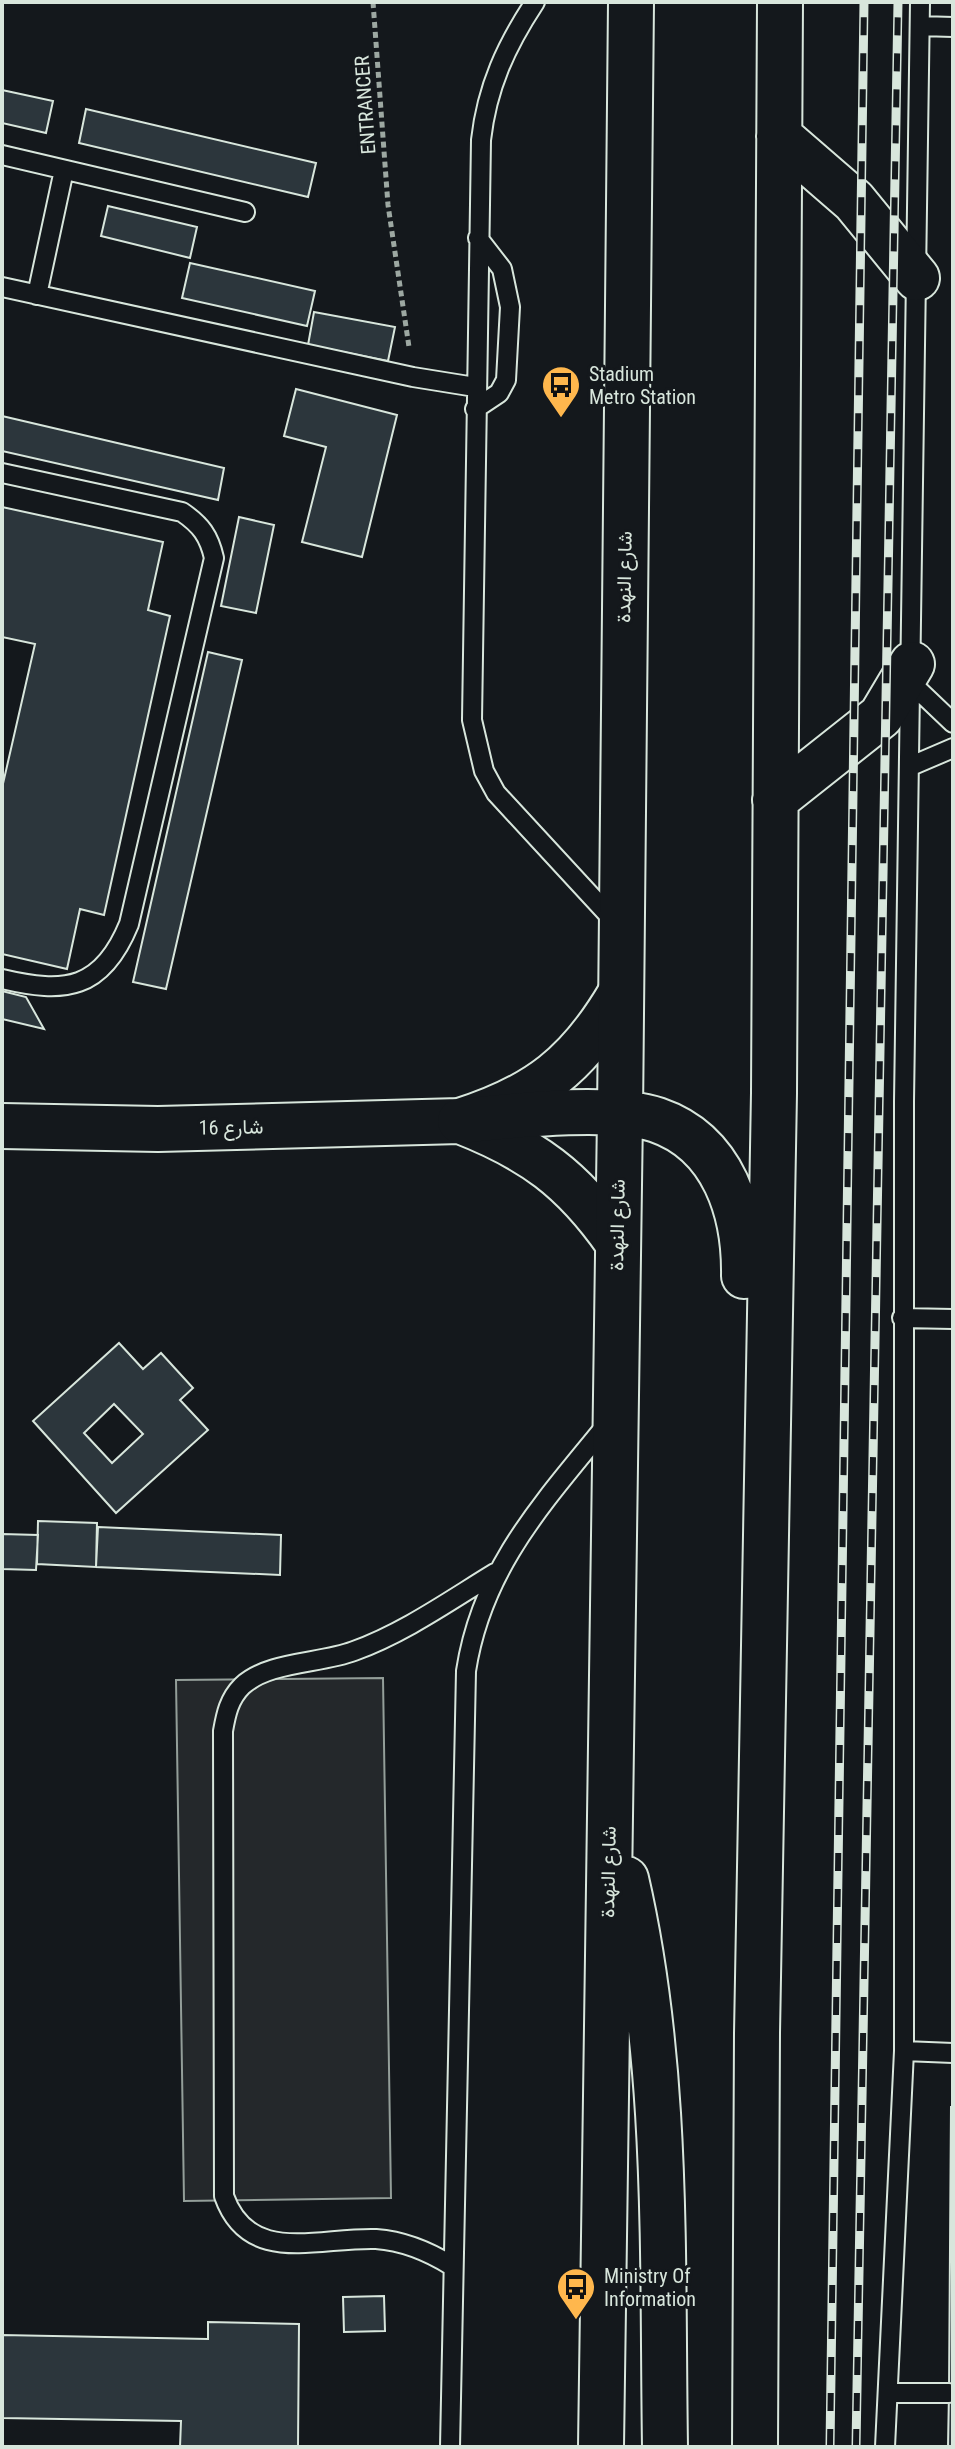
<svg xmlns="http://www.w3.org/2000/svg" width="955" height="2449" font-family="'Roboto Condensed',Vazirmatn,sans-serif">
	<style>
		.parking { fill: #24282b; stroke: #939e99; stroke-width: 2 }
		.building { fill: #2c363c; stroke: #d8e6dc; stroke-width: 2; fill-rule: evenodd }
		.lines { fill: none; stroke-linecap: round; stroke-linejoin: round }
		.service-casing { stroke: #d8e6dc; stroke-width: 22 }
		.tertiary-casing { stroke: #d8e6dc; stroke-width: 48 }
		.primary-casing { stroke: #d8e6dc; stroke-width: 48 }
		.path { stroke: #9da8a2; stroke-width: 5; stroke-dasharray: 6 4; stroke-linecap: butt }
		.service { stroke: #14181c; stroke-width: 18 }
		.tertiary { stroke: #14181c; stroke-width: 44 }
		.primary { stroke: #14181c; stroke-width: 44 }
		.rail-casing { stroke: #d8e6dc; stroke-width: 9 }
		.rail { stroke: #14181c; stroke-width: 6; stroke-dasharray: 18; stroke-linecap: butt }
		.labels { text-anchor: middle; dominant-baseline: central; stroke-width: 6; stroke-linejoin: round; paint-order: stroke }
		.street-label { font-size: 20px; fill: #d8e6dc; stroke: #14181c }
		.poi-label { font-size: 20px; fill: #d8e6dc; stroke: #14181c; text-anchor: start }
	</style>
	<rect width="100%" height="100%" fill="#14181c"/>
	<path class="parking" d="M383,1678L391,2198L184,2201L176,1680Z"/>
	<path class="building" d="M2,90L53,101L46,133L2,123Z
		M86,109L316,163L308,197L79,143Z
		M108,206L197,227L190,258L101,236Z
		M190,263L315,291L307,326L182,298Z
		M314,312L395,327L388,361L308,345Z
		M296,389L397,415L362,557L302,542L326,447L284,436Z
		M2,416L224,468L218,500L2,451Z
		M2,507L163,542L148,610L170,616L104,915L80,909L67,969L2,954V788L35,644L2,637Z
		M239,517L274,525L256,613L221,606Z
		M208,652L242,660L166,989L133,982Z
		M2,991L26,997L44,1029L2,1019Z
		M119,1343L143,1369L161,1353L193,1388L180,1400L208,1430L116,1513L33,1421ZM114,1404L143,1434L112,1463L84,1433Z
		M38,1521L97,1523L96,1567L37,1564Z
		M98,1527L281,1535L280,1575L96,1567Z
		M2,1534L38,1535L36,1570L2,1569Z
		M951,2106L953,2447H948L949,2393Z
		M384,2296L385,2331L344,2332L343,2297Z
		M208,2322L299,2324L298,2447H180L181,2421L2,2418V2335L208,2339Z"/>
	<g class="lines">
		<g class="service-casing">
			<path id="service" d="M535,2C506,46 487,87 481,140L472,720L484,771L496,793L616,923
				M920,26L953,27
				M2,155L245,212
				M2,287L413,377L475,387
				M37,295L64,170
				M475,409L499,393L506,380L510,307L502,269L478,238
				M2,473L182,512C201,525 209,536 214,558L129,924C102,990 65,994 2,979
				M912,684L953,723
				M911,766L953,748
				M902,1318L953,1319
				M904,2051L953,2053
				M452,2266C428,2251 404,2241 376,2239C317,2237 249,2266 224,2196L223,1731C226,1714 229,1699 242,1686C269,1661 320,1664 354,1651C404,1633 449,1601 495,1573
				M888,2393H949
				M450,2447L466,1671C482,1567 544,1502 608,1423
				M885,2447L904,2051V1101L920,2"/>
		</g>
		<g class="tertiary-casing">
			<path id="tertiary" d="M460,1121C532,1149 573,1179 617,1242
				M2,1126L158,1129L460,1121C537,1097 579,1064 620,994"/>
		</g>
		<g class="primary-casing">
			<path id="primary" d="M779,136L854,201L917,278
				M775,800L881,716L912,664
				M460,1121C510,1116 611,1104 657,1120C724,1143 745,1213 744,1276
				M626,1879C669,2065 662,2257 665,2447
				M601,2447L620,1115L631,2
				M755,2447L757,2033L774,1093L780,2"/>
		</g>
		<path class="path" d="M373,2L388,205L409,347"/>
		<use href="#service" class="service"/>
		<use href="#tertiary" class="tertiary"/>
		<use href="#primary" class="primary"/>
		<g class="rail-casing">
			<path id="rail" d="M830,2447L864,2
				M856,2447L898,2"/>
		</g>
		<use href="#rail" class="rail"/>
	</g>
	<defs>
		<g id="bus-pin" transform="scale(2)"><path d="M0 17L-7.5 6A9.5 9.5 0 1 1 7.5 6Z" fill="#ffb74d" stroke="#14181c"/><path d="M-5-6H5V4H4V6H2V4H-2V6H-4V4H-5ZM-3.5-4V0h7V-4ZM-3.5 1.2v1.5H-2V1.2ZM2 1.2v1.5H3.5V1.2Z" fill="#111"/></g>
	</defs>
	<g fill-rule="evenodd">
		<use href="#bus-pin" x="561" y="385"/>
		<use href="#bus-pin" x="576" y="2287"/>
	</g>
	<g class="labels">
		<g class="street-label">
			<text transform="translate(365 105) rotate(-94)">ENTRANCER</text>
			<text transform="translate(624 577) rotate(-89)">شارع النهدة</text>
			<text transform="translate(231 1127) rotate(-1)">شارع 16</text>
			<text transform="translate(617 1225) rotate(-89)">شارع النهدة</text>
			<text transform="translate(608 1872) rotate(-89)">شارع النهدة</text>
		</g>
		<g class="poi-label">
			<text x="589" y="374">Stadium<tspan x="589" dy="23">Metro Station</tspan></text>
			<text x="604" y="2276">Ministry Of<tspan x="604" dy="23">Information</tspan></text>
		</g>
	</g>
	<rect width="955" height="2449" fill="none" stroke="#d8e6dc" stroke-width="8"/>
</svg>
